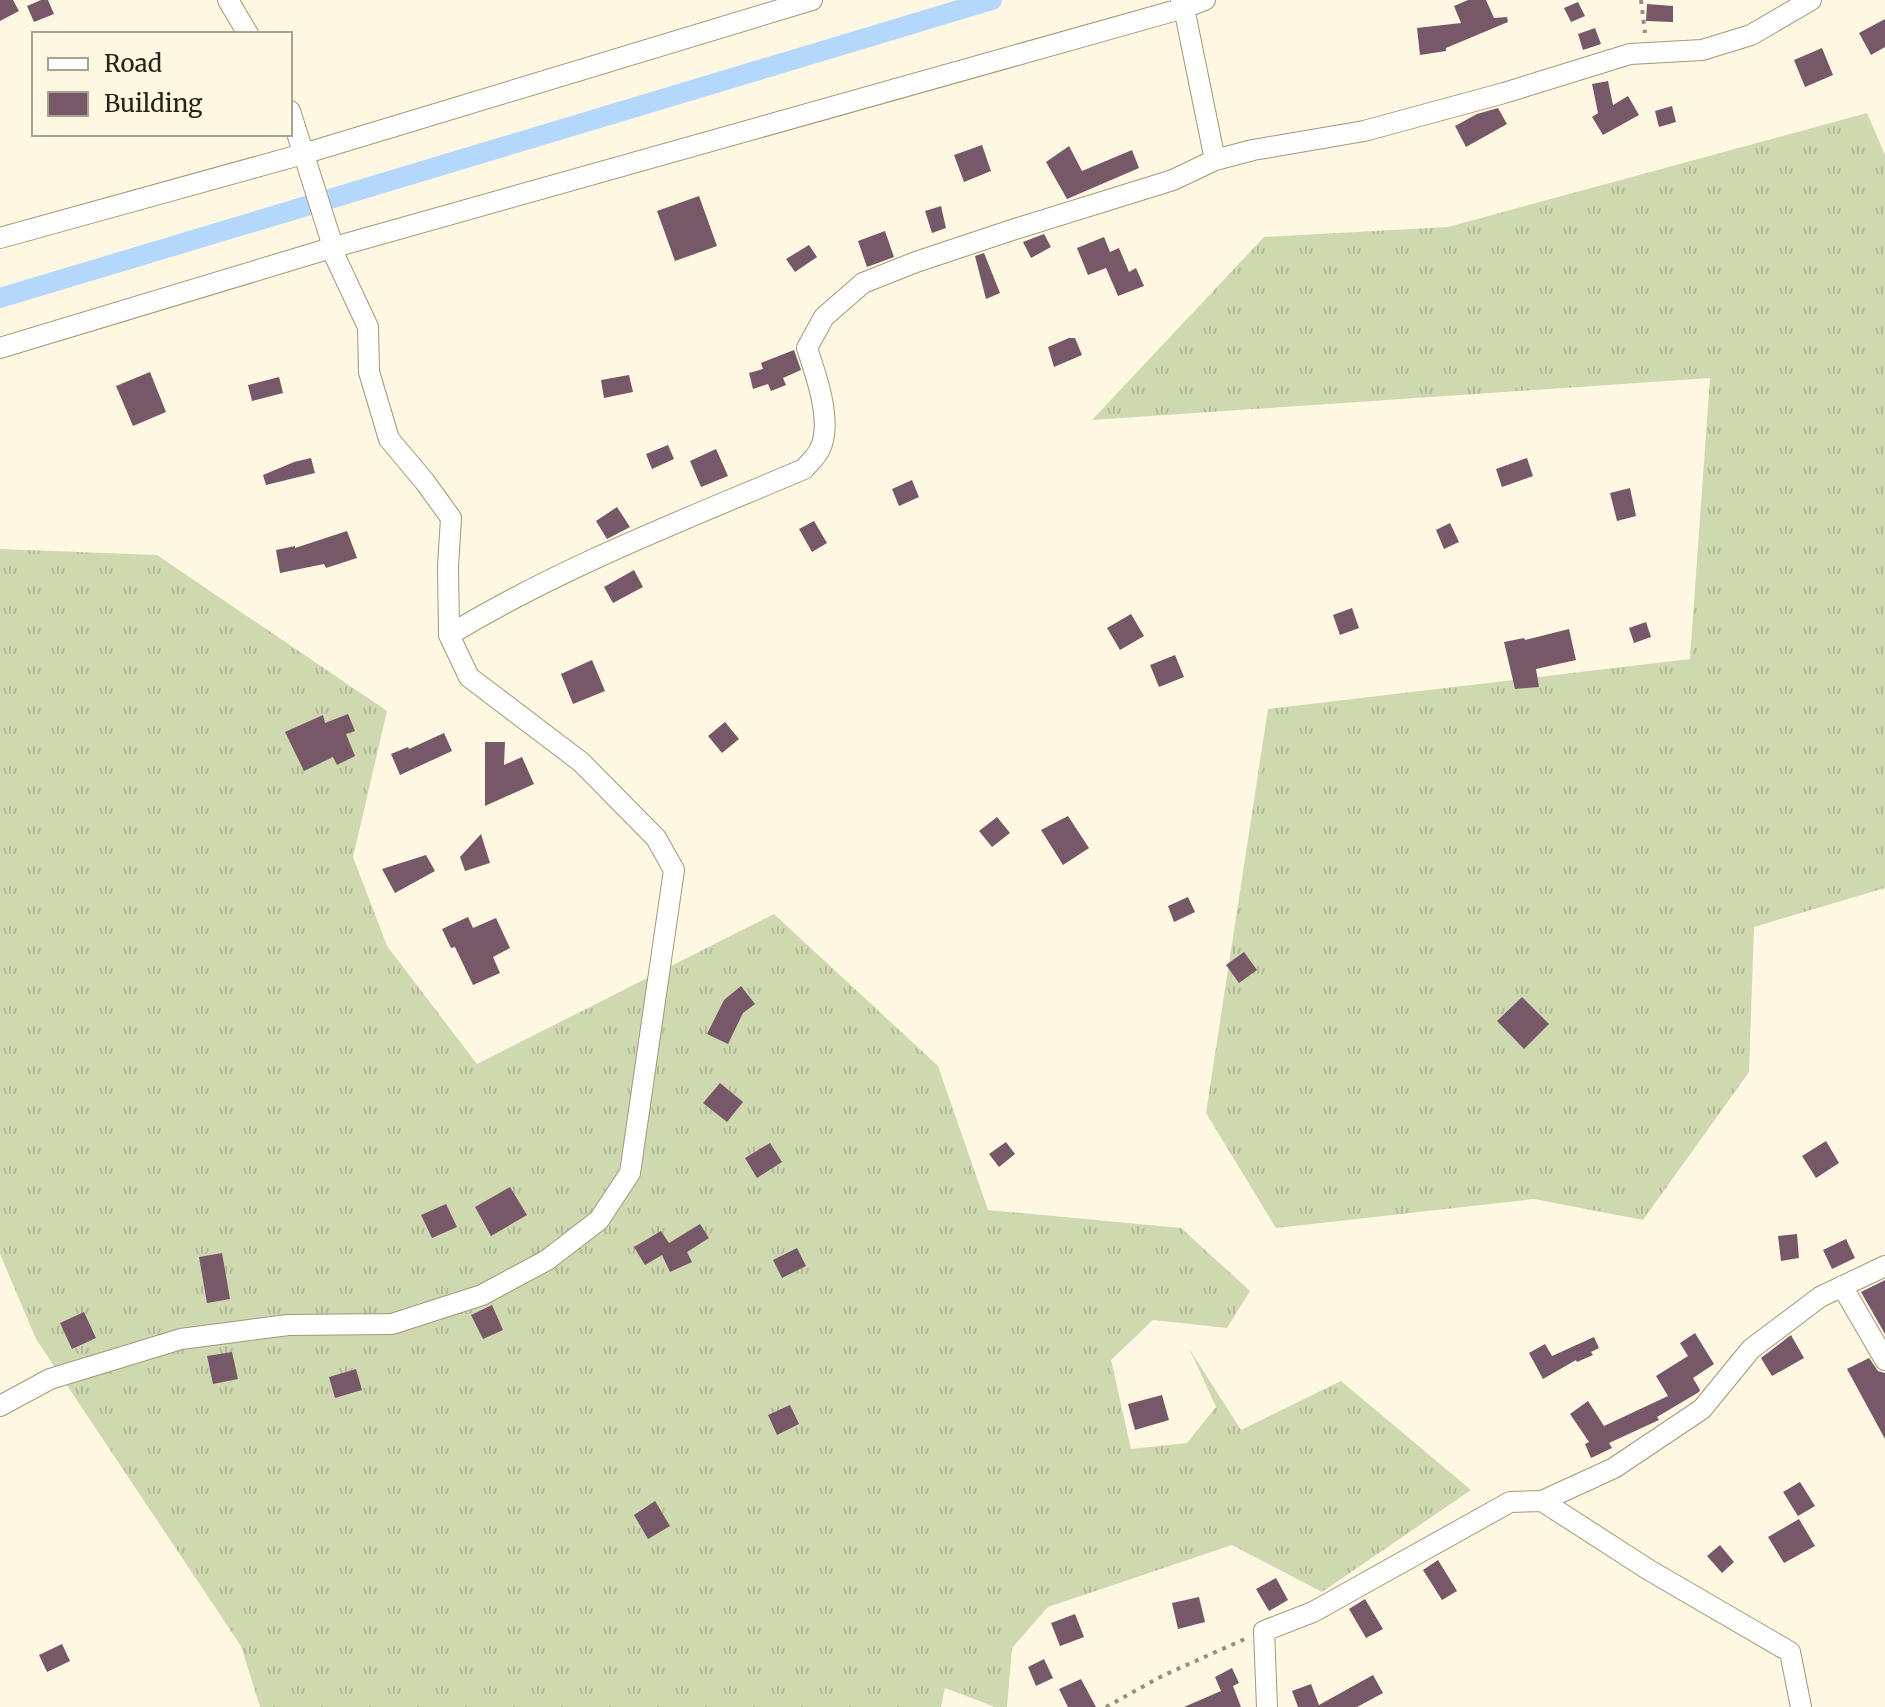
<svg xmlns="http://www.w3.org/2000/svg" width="1885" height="1707" font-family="Merriweather,serif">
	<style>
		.grass { fill: url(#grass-tufts) }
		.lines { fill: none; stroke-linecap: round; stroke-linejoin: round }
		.canal { stroke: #b4d8fd; stroke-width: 20 }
		.building { fill: #775868 }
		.street-casing { stroke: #a39777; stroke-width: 22 }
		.path { stroke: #95907f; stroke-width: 4; stroke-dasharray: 4 6; stroke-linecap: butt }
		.street { stroke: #fff; stroke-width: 20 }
	</style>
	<defs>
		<pattern id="grass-tufts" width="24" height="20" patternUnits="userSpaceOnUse" patternTransform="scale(2)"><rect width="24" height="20" fill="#cfd9b0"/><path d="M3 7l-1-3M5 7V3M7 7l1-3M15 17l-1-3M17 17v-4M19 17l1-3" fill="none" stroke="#b2ba97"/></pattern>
	</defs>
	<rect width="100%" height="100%" fill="#fef7e2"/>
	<path class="grass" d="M1867,113L1885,155V888L1754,927L1749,1072L1643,1220L1534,1199L1276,1228L1206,1113L1268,709L1690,659L1710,378L1092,420L1264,237L1448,227Z
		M0,549L157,555L387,711L353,857L387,946L477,1064L774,914L938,1066L988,1210L1181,1228L1250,1291L1227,1328L1153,1320L1111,1360L1131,1449L1187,1443L1216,1407L1190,1350L1241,1430L1341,1381L1471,1490L1322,1592L1232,1545L1048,1607L1012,1648L1007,1707H995L945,1688L941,1707H260L241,1646L36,1339L0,1254Z"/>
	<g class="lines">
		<path class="canal" d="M0,298L992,0"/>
	</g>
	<path class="building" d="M0,0H13L19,11L0,21Z
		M41,0H48L54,14L34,22L27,6Z
		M1468,0H1486L1494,18L1507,17L1508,22L1446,48V51L1420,55L1417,28L1461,23L1454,6Z
		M1578,2L1585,16L1571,22L1564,8Z
		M1647,4L1673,6V22L1646,21Z
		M1885,19V47L1871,55L1859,33Z
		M1595,28L1601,44L1583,50L1578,34Z
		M1822,48L1833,75L1805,87L1794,60Z
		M1608,81L1613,105L1628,96L1639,115L1603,135L1592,117L1598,113L1592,84Z
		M1672,106L1676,122L1659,127L1655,111Z
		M1498,108L1507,124L1466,147L1455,126L1477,114Z
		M982,145L991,171L964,182L954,155Z
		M1069,146L1082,171L1132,150L1139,168L1067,199L1046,162Z
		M699,196L717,246L675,261L657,211Z
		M941,206L946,228L932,233L925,211Z
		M885,231L894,257L867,267L858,241Z
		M1044,234L1051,247L1031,258L1023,242Z
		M1104,237L1110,252L1119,248L1129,272L1136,268L1144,286L1118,296L1106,268L1088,275L1077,248Z
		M809,245L817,257L795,272L786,259Z
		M984,253L1000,293L986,299L975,256Z
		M1069,338H1075L1082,355L1054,367L1048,347Z
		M794,350L801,370L783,378L786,385L771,391L768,384L753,389L749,373L763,369L761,363Z
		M150,372L166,412L133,426L116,386Z
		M629,375L633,392L604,398L601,380Z
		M279,377L283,393L252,401L248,385Z
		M668,445L674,459L652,469L646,454Z
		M716,449L728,476L701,487L690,461Z
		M311,458L315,473L266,485L263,475L294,462Z
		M1527,458L1533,476L1502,487L1496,469Z
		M912,480L919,497L899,506L892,489Z
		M1630,488L1636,516L1617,521L1610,493Z
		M617,507L630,527L607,539L596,521Z
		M814,521L827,543L812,552L799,529Z
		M1450,523L1459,542L1444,549L1436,530Z
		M347,531L357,558L326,568L324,564L280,573L276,550L295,546V548Z
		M634,570L643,587L613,603L604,587Z
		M1352,608L1359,628L1340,635L1333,615Z
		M1131,614L1144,636L1120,650L1107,628Z
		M1646,622L1651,637L1634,643L1629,628Z
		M1569,629L1576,660L1536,669L1539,687L1515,689L1504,642L1524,638L1525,640Z
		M1175,655L1184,677L1159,687L1150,665Z
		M592,660L605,691L573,704L561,674Z
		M348,714L355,731L346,734L355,756L337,765L333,757L304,771L285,732L323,715L325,723Z
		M725,722L739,739L722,753L708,736Z
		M444,733L452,751L400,775L391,754L408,747L409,749Z
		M485,742H505L504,765L522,757L534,784L485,806Z
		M1068,816L1089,848L1063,865L1041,830Z
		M997,817L1010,833L992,847L979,831Z
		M481,834L490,863L465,871L460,857Z
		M426,855L435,871L395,893L382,869Z
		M1188,897L1195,912L1174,922L1168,906Z
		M468,917L473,928L496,918L510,948L493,957L500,973L473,985L455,947L451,948L442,929Z
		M1244,952L1257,970L1239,983L1226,965Z
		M741,986L755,1004L743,1013L728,1044L707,1034L724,1000Z
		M1522,997L1549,1024L1524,1049L1497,1021Z
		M720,1083L743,1102L727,1122L703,1103Z
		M1826,1141L1839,1163L1816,1178L1802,1156Z
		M1006,1142L1015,1154L999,1167L989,1154Z
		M770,1143L782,1162L757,1178L745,1158Z
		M510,1187L527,1215L491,1236L475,1207Z
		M446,1204L457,1227L432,1238L421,1215Z
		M700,1224L709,1238L687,1252L692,1262L670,1272L662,1255L645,1265L634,1247L661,1231L669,1243Z
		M1797,1234L1799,1258L1781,1261L1778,1236Z
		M1846,1239L1855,1258L1832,1269L1823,1250Z
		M797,1248L806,1266L782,1278L773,1260Z
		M222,1253L230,1299L207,1303L199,1257Z
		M1885,1280V1334L1861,1292Z
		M492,1305L503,1330L483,1339L471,1315Z
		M84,1312L96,1338L72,1349L60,1323Z
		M1695,1333L1714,1364L1693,1378L1700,1390L1699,1392L1657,1417L1659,1420L1609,1443L1612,1448L1591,1458L1585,1444L1589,1442L1570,1414L1588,1401L1604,1426L1668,1396L1656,1376L1688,1356L1680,1343Z
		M1791,1335L1804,1358L1772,1376L1761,1358Z
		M1594,1337L1599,1348L1591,1352L1593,1355L1577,1362L1576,1360L1543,1379L1529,1353L1545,1344L1552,1356Z
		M232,1352L238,1379L213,1384L207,1356Z
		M1869,1358L1878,1371L1885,1373V1439L1847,1369Z
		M356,1369L362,1390L335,1398L329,1377Z
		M1162,1395L1169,1420L1135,1430L1128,1404Z
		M790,1405L799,1424L777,1435L768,1415Z
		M1800,1482L1815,1506L1798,1516L1783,1492Z
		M655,1501L670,1526L648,1539L634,1515Z
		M1799,1519L1815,1546L1784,1563L1768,1537Z
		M1720,1545L1734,1562L1722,1573L1707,1556Z
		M1438,1560L1457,1591L1442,1600L1423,1570Z
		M1276,1578L1288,1600L1269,1611L1256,1589Z
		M1199,1597L1205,1622L1178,1629L1172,1603Z
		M1365,1599L1383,1629L1366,1638L1349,1609Z
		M1075,1614L1084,1637L1060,1646L1051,1623Z
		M62,1644L70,1661L47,1672L39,1655Z
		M1044,1659L1053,1678L1036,1686L1028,1667Z
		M1232,1668L1239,1683L1233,1686L1241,1707H1184L1221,1691L1215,1677Z
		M1373,1675L1383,1693L1357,1707H1298L1292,1691L1311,1684L1319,1705Z
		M1081,1679L1096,1707H1068L1059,1689Z"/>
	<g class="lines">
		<g class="street-casing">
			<path id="street" d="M228,0L248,34
				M1215,160L1253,150L1364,131L1504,93L1630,54L1702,50L1751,35L1811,0
				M0,238L303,154L812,0
				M0,348L331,248L1184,8L1205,0
				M449,635C561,567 684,520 804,469C809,463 817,456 820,449C833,422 816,375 807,348L824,317L863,283L916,262L1012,230L1173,180L1215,160L1184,8L1181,0
				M1842,1286L1885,1360
				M0,1406L50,1379L181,1339L288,1325L392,1324L482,1295L547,1260L599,1220L630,1173L674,870L656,838L581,762L469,677L449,635L448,566L451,518L425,482L389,439L369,372L368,327L331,248L330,237L290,111
				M1542,1501L1649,1570L1790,1652L1801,1707
				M1267,1707L1264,1631L1313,1612L1510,1502L1542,1501L1614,1468L1702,1409L1751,1349L1820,1297L1885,1266"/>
		</g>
		<path class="path" d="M1641,0L1645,33
			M1106,1707L1162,1676L1247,1638"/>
		<use href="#street" class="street"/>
	</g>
	<rect x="32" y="32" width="260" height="104" fill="#fef7e2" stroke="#a8a290" stroke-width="2"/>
	<rect x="48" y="58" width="40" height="12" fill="#ffffff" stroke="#a8a290" stroke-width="2"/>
	<text x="104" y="72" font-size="24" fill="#272316">Road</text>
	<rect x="48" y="92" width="40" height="24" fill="#775868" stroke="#a8a290" stroke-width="2"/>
	<text x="104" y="112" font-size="24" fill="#272316">Building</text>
</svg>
